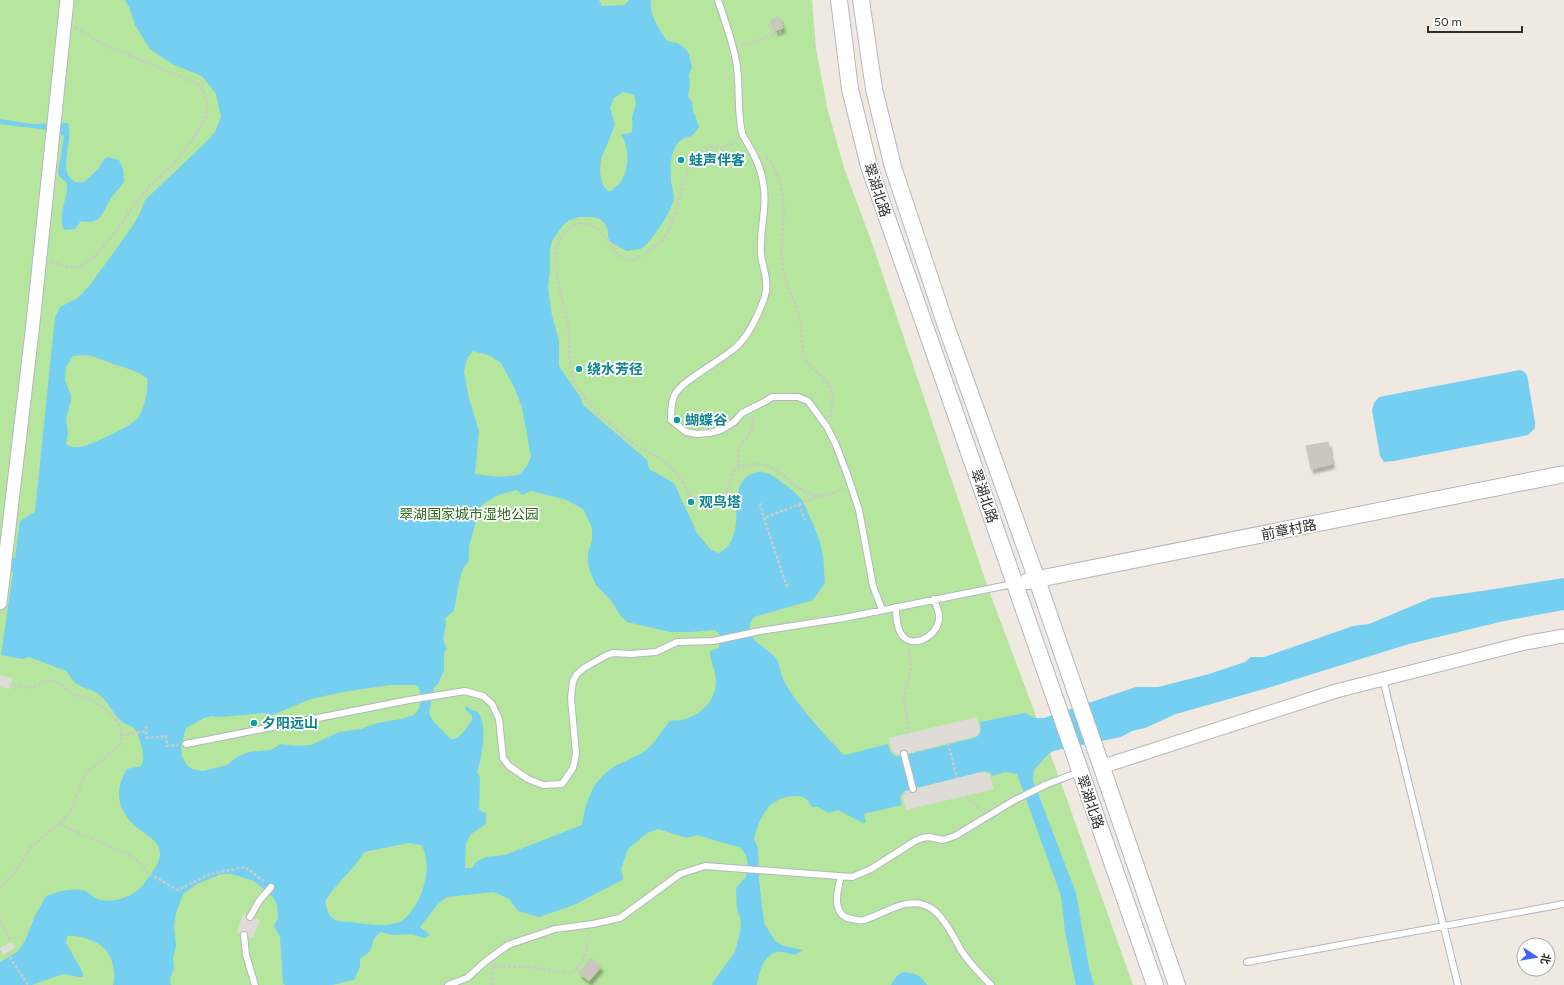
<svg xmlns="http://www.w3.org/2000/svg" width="1564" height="985" font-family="Figtree,'Noto Sans SC',sans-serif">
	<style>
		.green { fill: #b6e59e }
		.plaza { fill: #dfdcd8 }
		.water { fill: #75cff0; fill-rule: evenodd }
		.building { fill: #cbc7bf; stroke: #cbc5ba; filter: url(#shadow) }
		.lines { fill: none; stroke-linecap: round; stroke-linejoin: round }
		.service-casing { stroke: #b4b7c1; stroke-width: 8 }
		.minor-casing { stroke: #b4b7c1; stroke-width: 15 }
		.tertiary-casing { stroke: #b4b7c1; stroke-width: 18 }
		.path { stroke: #c9c9c9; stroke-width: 2.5; stroke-dasharray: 3 2; stroke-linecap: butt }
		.service { stroke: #fff; stroke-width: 6 }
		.minor { stroke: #fff; stroke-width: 13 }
		.tertiary { stroke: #fff; stroke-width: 16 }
		.culture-dot { fill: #0f9aa8; stroke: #fff; stroke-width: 1.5 }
		.labels { text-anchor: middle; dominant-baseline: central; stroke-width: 3.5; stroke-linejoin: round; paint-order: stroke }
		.culture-label { font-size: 14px; font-weight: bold; fill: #0d838f; stroke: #fff; text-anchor: start }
		.street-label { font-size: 14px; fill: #2e2e2e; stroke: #fff }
		.park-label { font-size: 14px; fill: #2c6e1b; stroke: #fff }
	</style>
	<defs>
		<filter id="shadow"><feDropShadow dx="2.5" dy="4.5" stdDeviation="1" flood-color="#0004"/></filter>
	</defs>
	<rect width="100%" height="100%" fill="#efe9e1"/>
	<path class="green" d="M0,0H812L816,48L827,107L844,168L872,243L988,588L1060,780L1133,985H0Z"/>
	<path class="plaza" d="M0,675L12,678L10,689L0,687Z
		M977,717L980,730L977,736L902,755L894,753L892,751L889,738Z
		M980,772L989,774L994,789L906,810L903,798L906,791Z
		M243,914L260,920L253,938L237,932Z
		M11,942L15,948L3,955L0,948Z"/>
	<path class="water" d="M125,0H599L602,6L625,5L629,0H651C648,14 660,30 667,41L677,43L685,48L689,54L692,67L689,75L690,83L688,97L692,102L693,112L695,115L699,127L692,136C671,139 670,161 671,180C671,185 674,192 674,197C673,210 652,241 642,248C638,250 631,250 627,251L612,243L608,238V231L606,225L600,219L592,217H579L570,220L563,225L552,241L550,251V270L548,287L551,311L559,341V366L581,398L583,405L647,460L649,469L674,483L697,533L711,550L719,553C753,536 719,479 758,472C766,471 774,476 780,481C787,486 796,492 801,499C804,503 806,508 808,513C814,526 821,541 823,556C824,565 824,574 825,583L813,600L754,617C739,637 764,645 775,657C781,665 780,675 785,683C795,701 810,718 824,734C829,740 838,747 842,754L845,755L888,744C890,752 892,757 901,756L974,738C982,735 981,728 980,722L1025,713L1035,718H1044L1136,687H1158L1209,674L1245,662L1251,657H1264L1353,626L1369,624L1431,598L1482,591L1564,578V610L1504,621L1409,644L1264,689L1176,714L1145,728L1132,731L1121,737L1053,751C1045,756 1041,763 1034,770L1033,780L1076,893L1089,967L1094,985H1076L1065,932L1061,896L1017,774L1005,772L992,776L990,773L985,771L904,791L900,797L902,805L867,813L864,815L866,822L863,823L838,810L828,813L818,807H812C808,799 804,796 795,796C768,797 760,816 754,839L758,848L759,880L764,923L775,941L784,946L803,950L795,955C790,954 783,951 778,952C763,954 759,973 757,985H712L713,982L735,952L740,933L741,921L737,909L736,888L746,877L748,865L746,855L741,848L697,835L687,838L658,829L647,833L628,849L621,869L623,878L622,880L574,905L539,917L518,911L509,899L494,892L447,897L438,904L420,927L430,935L424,938L411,934L393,935L380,932L374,939L370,951L360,959V967L354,980L332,985H285L283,983L280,937L274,926L278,918L277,905L273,897L254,881L232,874H221L197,884L183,894L176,913L174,926L176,946L173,958L174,969L170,978L171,985H113C116,974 113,958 105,949C99,941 76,934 67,936L66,943L82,971L83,977H79L63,974L32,985H0V962L17,952L25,941L35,916L46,896C58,892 72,887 85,891C90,893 95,899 101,900C118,903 137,895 146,881C151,874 160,864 160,854C160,840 144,834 135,826C117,809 114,790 127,769L141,766C142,764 143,762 143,760C145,755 138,731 134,728C130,725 124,724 121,721C112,713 108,700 97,693C91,689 82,688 75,683C71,680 70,674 66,671L29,657L22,659L1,655L13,572L0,567V554L15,558L20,521L35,512L55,317L60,307L78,298L90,285L132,227L140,213L145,200L204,144L215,132L221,117L216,94L202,76L174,65L150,49L135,25L130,9ZM623,92L634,95C638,106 634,108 632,118C632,122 633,127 632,132L627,134H621C629,148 630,165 622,180C620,185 614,186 612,191H608L603,186L600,172L601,159L615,125L610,108L614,98ZM473,351L491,356L501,363L515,389L522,408L531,457L527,466L519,475L499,477L475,474L479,431L469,399L464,371L467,358ZM83,355C94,355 101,360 111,363C124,368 136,370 147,378C149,389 144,411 137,419C131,426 93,444 84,446C77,448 72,448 66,444L68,433L66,419L71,401V395L65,380L66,367L73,356ZM517,490L522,495L531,491L564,499L576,505L584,510L592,528V540L588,553V564L591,574L596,585L612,602L620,615L627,622L670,632H690L715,630L720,635L719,648L710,651C710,661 716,671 716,681C716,700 702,714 685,719C680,721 674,720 670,721C662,730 656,742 646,750C638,756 628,760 619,764C594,777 586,799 582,825L505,855L486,857L476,862L472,868H465L466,843L471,834L486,824V813L481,811L479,809L480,778L477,772C482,757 488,726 478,712L472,710L466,706L465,709L472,716V720C466,727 461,740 451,739L434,722L429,714L434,687L438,684L444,670V653L447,649C439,636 448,631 445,618L454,611L459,582L463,568L469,561V546L480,507L486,502L498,495ZM389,685H416L419,688L420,693V702L419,709L414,715L401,719L377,723L361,729L339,732L311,745L296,746L281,744L271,750L249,752L237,757L227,765L203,771L192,769L187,765L182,757L181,745L186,728L204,718L212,716L221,717L264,713L272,715L311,699L343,692ZM408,843L421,845C435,865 421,907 403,920C388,929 367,924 351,922C346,921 338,923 334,919C327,914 327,909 325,901C336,883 354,870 364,852Z
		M0,119L32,124L68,123C73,138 62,162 68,175C69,177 73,180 75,182H84L98,169L104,159L108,157L119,160L123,169L124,182C120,188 114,193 110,200C101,214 102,225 81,221L75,229L64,230C57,216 68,199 67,183L59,176L58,172L64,136L59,134L57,131L0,124Z
		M1520,370L1523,371L1527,375L1535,422V428L1528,435L1394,461L1384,462L1380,456L1372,410L1374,403L1379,397Z
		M905,972C916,974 921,975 927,985H891C894,979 898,973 905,972Z"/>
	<path class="building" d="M779,17L783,28L775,31L771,20Z
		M1328,442L1332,464L1311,469L1306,446Z
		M591,958L601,967L589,981L579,973Z"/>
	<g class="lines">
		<g class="service-casing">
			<path id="service" d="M718,0C725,22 734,44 737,67C740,89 737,111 742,133C743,138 747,141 749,146C755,156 761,170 763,182C768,206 759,231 761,255C763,269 770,284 764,299C758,315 750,334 737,346C723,360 680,381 674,396C671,404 671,412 671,420L686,432L697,434L709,433L721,430L734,422L742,413L766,401L772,397H798L808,401L827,427L836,445L847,474L859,510L873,586L882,610
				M896,607C896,615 896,624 900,632C910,651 936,638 939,620C940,612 936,606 934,599
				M1383,679L1458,985
				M186,744L409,700L465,691L483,696L492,704L499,719L503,758L509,766L528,779L543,785L562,784L573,768L576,754L571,698L573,681L577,674L584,668L605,656L613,653L631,654L656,652L677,642L713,641L760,631L844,618L1013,584
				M904,754L913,789
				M841,876C837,891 831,916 852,919C856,920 861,921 864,920C885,914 908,894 931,908C944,917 953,936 961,950C969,963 980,974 991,985
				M250,917L259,901L271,887
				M244,935L246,955L255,985
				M1247,962L1564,904
				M448,985L467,978L486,961L508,945L555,929L593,924L620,918L680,874L705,866L852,877L871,869L915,841L922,838L929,837L943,840L955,836L1013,801L1045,785L1079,772"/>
		</g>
		<g class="minor-casing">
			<path id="minor" d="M0,603L32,332L67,0
				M1101,767L1336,691L1525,643L1564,636"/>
		</g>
		<g class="tertiary-casing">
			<path id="tertiary" d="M839,0L850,89L869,166L1155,985
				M861,0L874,89L893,167L945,323L1037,580L1177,985
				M1028,581L1564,474"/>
		</g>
		<path class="path" d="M769,24L773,35
			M742,46L781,32
			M737,142L721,148L712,147L692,159L683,183L676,212L672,223L664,239L643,256L632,261C628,259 622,258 619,255C608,244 602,224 585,224C582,224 578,223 576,224C573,225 570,228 568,230C543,251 564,299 568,325C571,347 566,370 579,390C594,413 622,436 645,451C648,454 652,454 656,456C673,466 682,480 690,497L716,501L726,494L734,470C776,448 787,493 820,496C827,496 836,491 843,488
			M766,157C772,163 775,170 778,178C791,210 776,242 784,274C788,290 796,304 800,320C803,332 800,347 805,359C808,365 812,368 817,372C834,387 835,396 830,417
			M51,261C59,264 68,269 77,267C101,260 127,212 144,193C153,182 164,173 174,163C181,156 185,148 191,141C197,133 203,124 206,115C210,102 205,93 198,84L105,45C94,40 87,32 75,28
			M739,467L738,455L739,447L747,438L751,430L754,416
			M760,503L764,518
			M799,504L805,520
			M787,587L764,518L820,496
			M908,648L911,667L904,697L909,733
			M146,726V731
			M122,735L146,731L147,738L166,736L167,746L178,745
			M948,743L957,778
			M966,796L981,811
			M59,824L129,855L141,864L148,873L178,890L210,874L245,867L265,882
			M0,888L17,870L30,848L61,822L70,812L85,774L120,745C128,722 104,707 87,698C83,696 79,697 75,695C66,692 64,682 52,681C45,680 39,686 32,687C25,689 17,685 10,684
			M0,919L11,942
			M0,952L1,951
			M7,953L28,985
			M493,966L532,967L565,973C586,971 586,949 589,932
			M492,985V968"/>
		<use href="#service" class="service"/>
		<use href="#minor" class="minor"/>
		<use href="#tertiary" class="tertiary"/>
	</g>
	<g class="culture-dot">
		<circle cx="681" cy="160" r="4"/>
		<circle cx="579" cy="369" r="4"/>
		<circle cx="677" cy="420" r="4"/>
		<circle cx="691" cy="502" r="4"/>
		<circle cx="254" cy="723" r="4"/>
	</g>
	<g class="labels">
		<g class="culture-label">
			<text x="689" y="160">蛙声伴客</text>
			<text x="587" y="369">绕水芳径</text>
			<text x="685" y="420">蝴蝶谷</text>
			<text x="699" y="502">观鸟塔</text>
			<text x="262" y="723">夕阳远山</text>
		</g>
		<g class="street-label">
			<text transform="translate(877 190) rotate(72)">翠湖北路</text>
			<text transform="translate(984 496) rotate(71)">翠湖北路</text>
			<text transform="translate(1289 530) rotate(-11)">前章村路</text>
			<text transform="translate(1090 802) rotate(71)">翠湖北路</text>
		</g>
		<g class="park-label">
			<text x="469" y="514">翠湖国家城市湿地公园</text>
		</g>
	</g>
	<g transform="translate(1536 957) rotate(102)"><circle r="19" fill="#ffffff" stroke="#ababab"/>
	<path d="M0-3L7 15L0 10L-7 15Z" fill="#4264fb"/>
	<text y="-6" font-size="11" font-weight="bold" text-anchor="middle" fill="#2e2e2e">北</text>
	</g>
	<path d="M1428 26v6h94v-6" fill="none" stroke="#2e2e2e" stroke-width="2"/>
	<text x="1434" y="26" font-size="12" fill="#2e2e2e" stroke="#ffffff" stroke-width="3" paint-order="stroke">50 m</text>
</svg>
